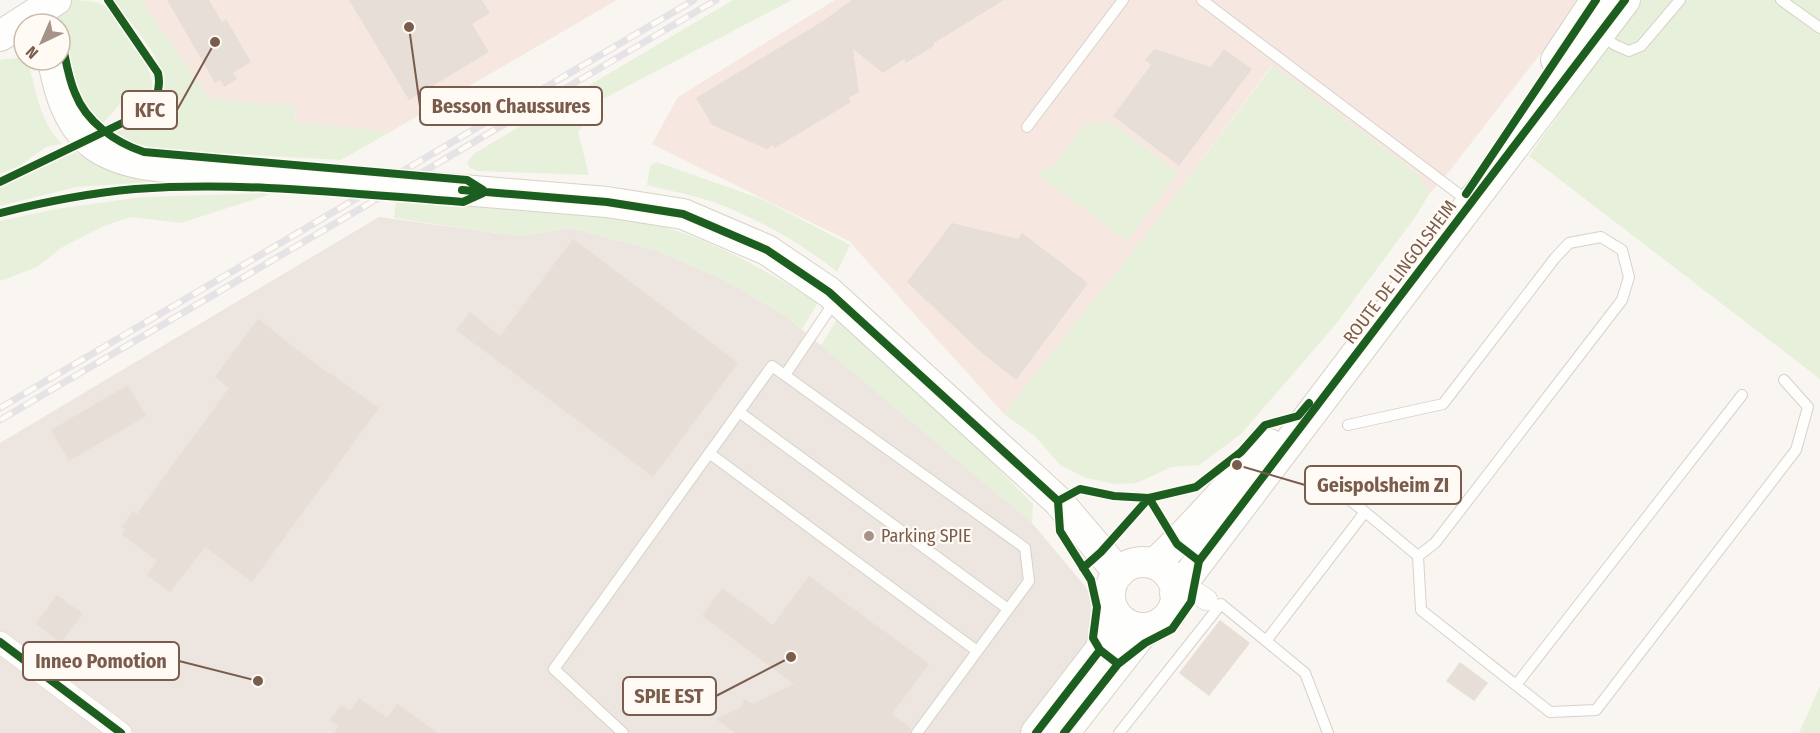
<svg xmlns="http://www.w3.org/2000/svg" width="1820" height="733" font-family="'Fira Sans Condensed',sans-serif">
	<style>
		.commercial { fill: #f6e8e1 }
		.industrial { fill: #ede5e0 }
		.green { fill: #e7f0db }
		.building { fill: #e6ded7 }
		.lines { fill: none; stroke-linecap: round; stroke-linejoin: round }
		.lane-casing { stroke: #d7d1cb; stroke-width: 12 }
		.street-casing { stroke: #d7d1cb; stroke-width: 22 }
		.secondary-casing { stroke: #d9d2cb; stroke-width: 32 }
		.lane { stroke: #fefefd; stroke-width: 10 }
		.street { stroke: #fefefd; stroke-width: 21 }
		.secondary { stroke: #fefefd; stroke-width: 30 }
		.rail-casing { stroke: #e6e3e7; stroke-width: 7 }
		.rail { stroke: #fffaf3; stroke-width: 4.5; stroke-dasharray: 14; stroke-linecap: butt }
		.secondary-bridge-casing { stroke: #d9d2cb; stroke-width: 32; stroke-linecap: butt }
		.secondary-bridge { stroke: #fefefd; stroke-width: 30 }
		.cycleway-casing { stroke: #fffaf3; stroke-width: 11 }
		.cycleway { stroke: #1b5e20; stroke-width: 8 }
		.poi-dot { fill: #a69286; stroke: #fffaf3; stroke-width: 2 }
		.labels { text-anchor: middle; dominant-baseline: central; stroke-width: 4.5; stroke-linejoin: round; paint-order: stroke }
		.street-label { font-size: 18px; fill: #7a5c4d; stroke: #fffaf3 }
		.poi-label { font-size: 18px; fill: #7a5c4d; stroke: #fffaf3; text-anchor: start }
		.leader { fill: none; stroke: #7a5c4d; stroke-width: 2 }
		.callout-dot { fill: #7a5c4d; stroke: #fffaf3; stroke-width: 2 }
		.callout { fill: #fffaf3; stroke: #7a5c4d; stroke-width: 2 }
		.callout-label { font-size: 20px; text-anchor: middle; font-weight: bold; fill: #7a5c4d }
	</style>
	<rect width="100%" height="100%" fill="#f9f5f0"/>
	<path class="commercial" d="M141,0H617L390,132L295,122L296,106L210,99Z
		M835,0H1582L1448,173L1429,194L1418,174L1272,65L1152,227L1004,414L849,241L652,144L678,97Z"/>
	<path class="industrial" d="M379,217L519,236L571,228L658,251L720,278L786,316L1032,523L1141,653L1078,733H0V443Z"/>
	<path class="green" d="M63,0C77,0 91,0 104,5C113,11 120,26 126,35C149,66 172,95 123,116L120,104L103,123C72,103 68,53 59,19L58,11Z
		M113,0H141L210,99L296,106L295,122L390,132L341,160L161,150L134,143L115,132C128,125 144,118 155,106C160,100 165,88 164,80C159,52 130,23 113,0Z
		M733,0H792L601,100L578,132L589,175L478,171L470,168L467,162L475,153Z
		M1642,0H1820V379L1529,156Z
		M24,57V60H28C35,88 40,123 62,144L46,147L19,166L0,174V60Z
		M1273,65L1418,174L1429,194L1416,216L1336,324L1241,434L1199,465L1171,467L1137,483L1116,484L1086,478L1060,465L1035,436L1004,414L1152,227Z
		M1110,121L1178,173L1127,241L1036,173L1053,167L1084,125Z
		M75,152C101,171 120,173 151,178L150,182L76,187L0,206V186Z
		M657,162L764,200L850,245L837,272C801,243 759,219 716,203C694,195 670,191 647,185L650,166Z
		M274,193L181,223L131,217L104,226L61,248L37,267L0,281V221L56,209L142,197Z
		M396,202C460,206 524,209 587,216C617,219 648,221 677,231C727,248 774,275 818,303L802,329L786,316L720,278L658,251L571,228L519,236L394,218Z
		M837,319L941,411L1033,504L1032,523L821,346Z
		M1820,686V733H1799Z"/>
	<path class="building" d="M167,0H209L222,22L226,19L251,62L233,73L237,79L224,87L220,80L215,83Z
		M349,0H482L490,13L472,24L489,52L409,100Z
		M852,0H1004L934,43V46L906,63L904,59L883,73L853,49L859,92L849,98L851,102L775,148L773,145L767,149L712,125L696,98L823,21Z
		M1154,49L1211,67L1224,49L1252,69L1179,166L1113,116L1151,65L1145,60Z
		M952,223L1018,239L1022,233L1088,283L1016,380L982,353L907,282Z
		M573,239L738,363L653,477L456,330L470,312L500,336Z
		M258,319L329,374L330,373L379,408L252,582L205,547L170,592L147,575L157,561L122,535L125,530L121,527L133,511L137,514L229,388L215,377Z
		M128,385L146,416L69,461L51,430Z
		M809,576L929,664L892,714L911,728L910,733H735L716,719L740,708L745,699L752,704L794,684L702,616L722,588L773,625Z
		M57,595L83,614L61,643L36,624Z
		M1220,620L1250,643L1209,696L1179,673Z
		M1460,662L1488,683L1474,701L1446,681Z
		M359,698L387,718L397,704L438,733H334L339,726L330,720L341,705L350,711Z"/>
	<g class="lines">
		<g class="lane-casing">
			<path id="lane" d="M1202,0L1464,198
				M1781,0L1820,28
				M1602,36L1615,45L1629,51L1641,46L1680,0
				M1027,127L1123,0
				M785,375L835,301
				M739,412L1008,609
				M1348,425L1443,404L1555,258L1569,243L1601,237L1622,250L1629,277L1622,300L1435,543L1418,556
				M709,453L977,651
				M1317,474L1365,512
				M1266,641L1365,512L1418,556L1421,610L1550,712L1596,710L1796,450L1808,407L1784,380
				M1516,685L1742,395
				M623,733L554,669L772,366L1025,548L1029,581L917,733
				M1119,733L1221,604L1305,673L1328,733"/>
		</g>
		<g class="street-casing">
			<path id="street" d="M1183,584L1207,600
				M0,642L121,733"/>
		</g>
		<g class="secondary-casing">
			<path id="secondary" d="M0,36L56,0
				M53,60C58,89 67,121 90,142C123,169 173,167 213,170C243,172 274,175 304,177
				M1556,60L1596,0
				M462,190L607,202L683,214L767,250L829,292L1058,501L1119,573
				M1110 595a33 33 0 1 1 66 0a33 33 0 1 1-66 0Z
				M1154,564C1195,527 1229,483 1269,444
				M1175,593L1625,0
				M1036,733L1100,650L1113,609
				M1064,733L1146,628"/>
		</g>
		<use href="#lane" class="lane"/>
		<use href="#street" class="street"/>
		<use href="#secondary" class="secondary"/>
		<g class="rail-casing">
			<path id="rail" d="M0,408L694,0
				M0,420L716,0"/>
		</g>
		<use href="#rail" class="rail"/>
		<g class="secondary-bridge-casing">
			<path id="secondary-bridge" d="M304,177L462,190"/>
		</g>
		<use href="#secondary-bridge" class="secondary-bridge"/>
		<g class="cycleway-casing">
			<path id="cycleway" d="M60,34C65,53 67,75 75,93C86,122 116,143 144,152L467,180L483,190
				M0,182L139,115C154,103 162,92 158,73L108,0
				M462,190L607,202L683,214L767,250L829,292L1058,501L1060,531L1091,580L1097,607L1093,638L1100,650L1118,664L1145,643L1172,629L1191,602L1199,561L1625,0
				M1466,194L1596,0
				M0,213C44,202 90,193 135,189C244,181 354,194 463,202L483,193
				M1058,501L1080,489L1114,496L1149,498L1196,487L1241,452L1265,425L1298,416L1309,403
				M1083,568L1101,552L1149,498L1177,544L1199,561
				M0,642L121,733
				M1036,733L1100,650
				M1064,733L1118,664"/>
		</g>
		<use href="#cycleway" class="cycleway"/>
	</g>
	<circle class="poi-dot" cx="869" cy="536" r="6"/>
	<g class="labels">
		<g class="street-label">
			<text transform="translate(1400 272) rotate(-53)">ROUTE DE LINGOLSHEIM</text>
		</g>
		<g class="poi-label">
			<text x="881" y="536">Parking SPIE</text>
		</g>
	</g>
	<path class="leader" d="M409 27L420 106M215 42L177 110M1237 465L1305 485M258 681L179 661M791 657L716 696"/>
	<g class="callout-dot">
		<circle cx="409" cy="27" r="6"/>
		<circle cx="215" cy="42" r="6"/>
		<circle cx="1237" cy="465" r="6"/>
		<circle cx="258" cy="681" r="6"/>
		<circle cx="791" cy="657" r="6"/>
	</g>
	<g class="callout">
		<rect x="420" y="87" width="182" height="38" rx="6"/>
		<rect x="122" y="91" width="55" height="38" rx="6"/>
		<rect x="1305" y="466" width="156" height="38" rx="6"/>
		<rect x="23" y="642" width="156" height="38" rx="6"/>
		<rect x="623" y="677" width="93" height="38" rx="6"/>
	</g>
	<g class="callout-label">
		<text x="511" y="113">Besson Chaussures</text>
		<text x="150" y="117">KFC</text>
		<text x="1383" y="492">Geispolsheim ZI</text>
		<text x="101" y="668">Inneo Pomotion</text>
		<text x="669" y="703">SPIE EST</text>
	</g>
	<g transform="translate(42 42) rotate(224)"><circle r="28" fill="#fffaf3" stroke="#cabbb1" stroke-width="1.5"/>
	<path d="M0-4.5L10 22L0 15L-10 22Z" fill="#a69286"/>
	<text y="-9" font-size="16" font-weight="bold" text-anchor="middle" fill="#7a5c4d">N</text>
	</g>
</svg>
